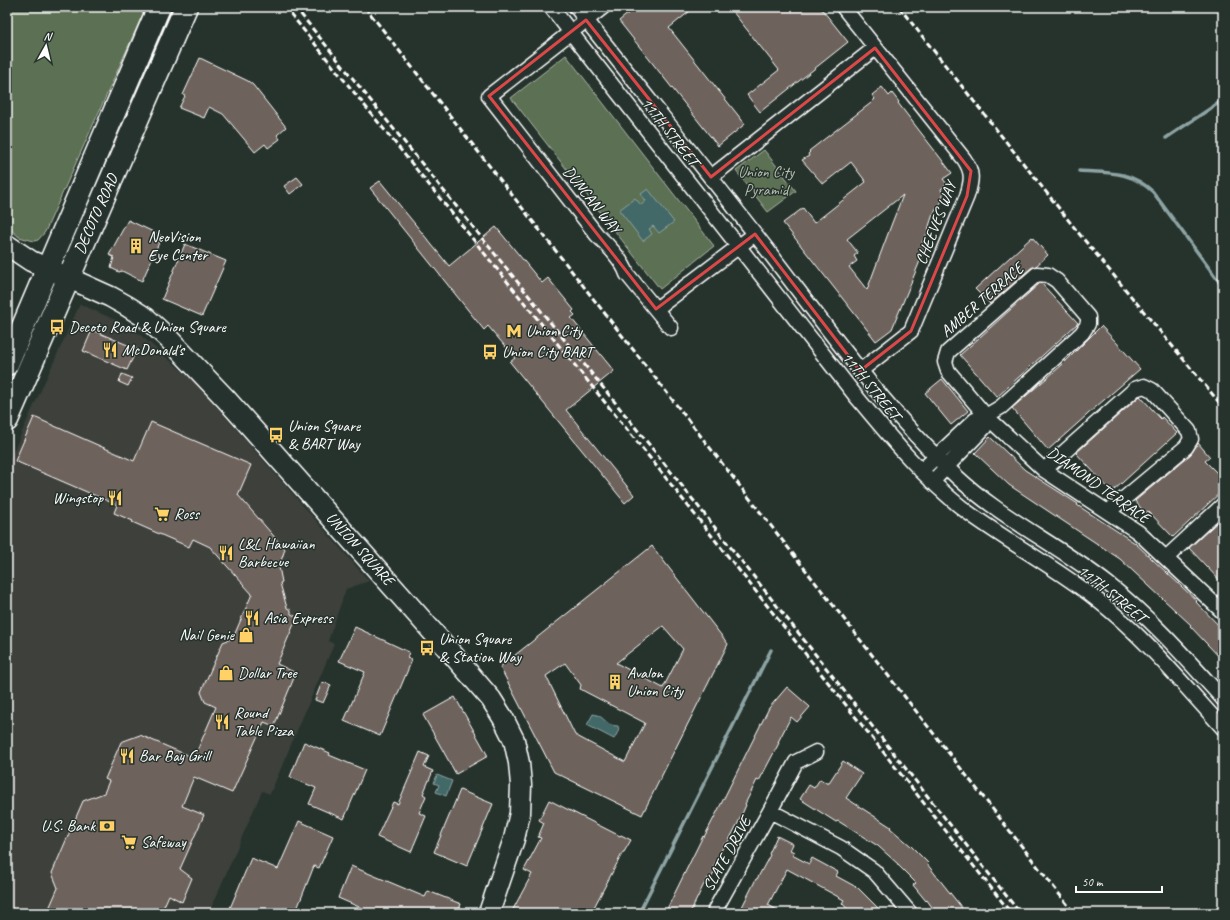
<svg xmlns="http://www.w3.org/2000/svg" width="1230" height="920" font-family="Caveat,sans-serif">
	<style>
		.built { fill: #3c413b }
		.green { fill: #5c6f52; stroke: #aeb7a8 }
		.water { fill: #436867; stroke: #8ea4a4 }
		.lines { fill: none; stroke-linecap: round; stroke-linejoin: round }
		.stream { stroke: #8ea4a4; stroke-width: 3.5 }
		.building { fill: #6e625b; stroke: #fff; fill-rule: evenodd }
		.street-casing { stroke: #fff; stroke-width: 17 }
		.secondary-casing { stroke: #fff; stroke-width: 23 }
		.primary-casing { stroke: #fff; stroke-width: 25 }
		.street { stroke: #26332d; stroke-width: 14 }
		.secondary { stroke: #26332d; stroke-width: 20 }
		.primary { stroke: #26332d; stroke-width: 22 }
		.rail { stroke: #fff; stroke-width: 3; stroke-dasharray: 6 3; stroke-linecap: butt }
		.marked { fill: none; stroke: #dc4848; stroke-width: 3; stroke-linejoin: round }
		.labels { text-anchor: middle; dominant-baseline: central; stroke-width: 3; stroke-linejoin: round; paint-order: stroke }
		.street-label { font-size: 16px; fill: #fff; stroke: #26332d }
		.park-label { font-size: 16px; fill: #b6beb1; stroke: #26332d }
		.poi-label { font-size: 16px; fill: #fff; stroke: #26332d; text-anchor: start }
	</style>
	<rect width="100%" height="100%" fill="#26332d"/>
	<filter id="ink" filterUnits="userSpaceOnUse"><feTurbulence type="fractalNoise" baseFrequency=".025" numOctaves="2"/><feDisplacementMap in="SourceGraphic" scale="8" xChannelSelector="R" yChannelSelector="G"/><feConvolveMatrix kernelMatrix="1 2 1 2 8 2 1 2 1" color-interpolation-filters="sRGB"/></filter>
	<g filter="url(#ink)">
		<path class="built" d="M80,304L131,327L196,383L369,581L346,589L328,641L334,644L270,794L262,791L209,913H7V465Z"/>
		<path class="green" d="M7,7H146L45,232L38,240L34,241L19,237L7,226Z
			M566,55L714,246L660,289L511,98Z
			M764,150L796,191L768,212L736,171Z"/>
		<path class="water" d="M648,189L674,222L659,233L653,226L649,229L652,234L643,241L619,210L635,198L641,205L646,201L641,194Z
			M593,714C606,716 604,726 618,726L619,730L614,739L587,725Z
			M437,775L452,781L446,796L436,792L439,785L434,783Z"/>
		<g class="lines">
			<path class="stream" d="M1166,138L1223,100
				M1079,171C1108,173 1130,170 1153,192L1223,287
				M639,913L771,650"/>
		</g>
		<path class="building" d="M636,7H695L669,28L745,124L718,146L619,21Z
			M729,7H820L848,42L760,112L747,95L779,70Z
			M200,58L248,81L253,85L286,127L277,135L280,139L268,148L265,144L255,152L223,114L209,107L204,118L179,108L185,96L183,95Z
			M882,87L889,96L892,93L899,102L898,103L952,173L943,179L947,184L941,189L943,195L942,201L933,214L930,223L927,234L922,242L927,244L892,329L876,341L783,223L803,208L814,223L866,182L851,162L823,184L802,160L809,156L808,154L810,152L809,151L871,103L875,99L872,95ZM903,195L892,223L867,290L849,267L857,261L854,256L858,253L847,239Z
			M297,177L303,184L290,194L284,186Z
			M380,181L449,266L496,227L542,283L548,278L574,310L572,312L575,315L571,318L614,371L566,410L634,495L625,503L510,362L515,358L488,326L484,330L370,188Z
			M128,220L162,236L142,281L122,271L119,272L111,268L114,257L109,255Z
			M1032,237L1048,255L1036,266L1031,268L990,304L975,289Z
			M185,244L226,261L202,316L162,299Z
			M1040,283H1041L1078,323L997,397L960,355Z
			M1101,326L1116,342L1140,369L1097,406L1048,450L1012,408L1062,365Z
			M92,330L137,349L127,370L83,351Z
			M122,374L132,378L128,386L119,382Z
			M942,379L968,411L951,425L925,393Z
			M1140,396L1161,419L1162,417L1177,433L1112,492L1076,453Z
			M34,417L134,461L151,422L251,465L238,495L285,549L279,567L282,582L280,583L287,608L291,610V614L297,617L277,664L296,673L274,726L264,722L232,793L194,777L182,806L204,815L180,869L192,878L182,902L169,895L161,913H47L58,888L52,873L83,801L104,793L109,781L105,779L121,742L140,735L194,758L216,707L205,702L201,692L223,642L233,638L252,594L210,547L193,539L189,547L132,522L133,521L114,513L117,505L15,461Z
			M990,437L1025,470L1078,504L1077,505L1135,543L1197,601L1196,602L1223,630V661L1190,626L1191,625L1120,559L1009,485L975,453Z
			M1198,443L1210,457L1205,461L1223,479V490L1173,537L1148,511L1145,513L1135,501L1191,454Z
			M1223,517V584L1189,548Z
			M652,546L728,644L642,815L554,772L500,667ZM663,626L683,649L663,688L616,663ZM565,663L581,685L580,689L645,723L625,762L575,735L546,676Z
			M355,627L409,652L407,658L412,660L380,736L344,721L365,672L339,661Z
			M322,682L331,685L323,703L315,700Z
			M787,687L810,707L797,722L791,717L778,742L779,743L759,781L757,780L745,804L746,805L738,823L727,844L725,843L713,868L716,870L711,878L709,877L703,886L690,913H665L703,836L704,837L715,816L769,708Z
			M455,697L488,756L456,774L423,715Z
			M304,742L330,753L329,755L365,770L344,819L309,804L316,788L290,777Z
			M420,752L429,756L424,767L433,771L423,794L426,796L419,813L426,816L411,852L377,837L393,802L398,804Z
			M843,761L862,774L846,798L891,827L890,828L911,846L928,863L927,864L966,913H936L927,900L926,901L913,885L916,883L898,865V864L878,846L838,821L836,822L800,799L809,785L814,788L820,779L828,784Z
			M460,790L493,804L467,866L434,852Z
			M549,800L620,836L621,835L631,840L624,852H623L591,913H511L532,874L524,870L541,838L538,837L544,823L539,820Z
			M299,821L333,836L319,868L314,866L297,909L292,907L289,913H228L251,858L278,869Z
			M777,836L793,844L790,850L794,852L792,855L809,864L812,858L838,872L836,876L858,888L883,913H851L842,903L844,900L787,869L768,905L783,913H739L756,879H757L770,855L769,854Z
			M351,866L425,897L428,891L461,904L458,913H373L338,898Z"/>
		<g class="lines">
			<g class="street-casing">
				<path id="street" d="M551,7L855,395C889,436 923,478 966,511C1008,542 1055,567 1096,599C1144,636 1183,684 1223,728
					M576,7C640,89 705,169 769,252C828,329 885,409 956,476C1002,519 1059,545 1108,584C1151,618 1187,659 1223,699
					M603,7L489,96L597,235C607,244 623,261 627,274L671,328
					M843,7L964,159C973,172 972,180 967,196L911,331L860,371
					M711,177L875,48
					M656,309L755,234
					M1044,470L1135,389L1144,386L1152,390L1189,431L1191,439L1186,447L1108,512
					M921,471L975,420L986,416L1001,407L1082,333L1088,324V317L1057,281L1048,275L1037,274L948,352L945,362L948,371L986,416L1044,470L1138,532L1223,612
					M932,482L984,428L986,416
					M1166,558L1223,505
					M770,811L841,848L874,871L910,913
					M715,913V910L770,811L796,762L816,752"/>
			</g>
			<g class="secondary-casing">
				<path id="secondary" d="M7,245L31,261L111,297L127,306L146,318L169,339L226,399L447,648L491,699L503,718L514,740L519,763L521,785L520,813L514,839L489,913"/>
			</g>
			<g class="primary-casing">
				<path id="primary" d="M7,364L159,7
					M7,420L186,7"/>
			</g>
			<use href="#street" class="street"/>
			<use href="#secondary" class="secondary"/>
			<use href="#primary" class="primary"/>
			<path class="rail" d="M285,7L650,458L1011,913
				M295,7L656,453L1020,913
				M365,7L1074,913
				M899,7L1081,236L1223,407"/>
		</g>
	</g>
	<path class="marked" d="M586,20L711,177L875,48L971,171L967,196L911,331L860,371L755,234L656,309L489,96Z"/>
	<defs>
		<g id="building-bare" transform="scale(1.2)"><path d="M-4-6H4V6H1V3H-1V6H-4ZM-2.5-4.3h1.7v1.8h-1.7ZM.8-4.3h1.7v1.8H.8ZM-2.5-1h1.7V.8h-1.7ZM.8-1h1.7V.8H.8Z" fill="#ffd166" stroke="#26332d" stroke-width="2.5" paint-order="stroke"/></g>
		<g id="bus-bare" transform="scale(1.2)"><path d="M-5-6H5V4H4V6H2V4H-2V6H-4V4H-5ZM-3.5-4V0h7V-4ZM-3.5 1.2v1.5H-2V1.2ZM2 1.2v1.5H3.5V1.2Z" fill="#ffd166" stroke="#26332d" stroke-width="2.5" paint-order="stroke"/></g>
		<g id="metro-bare" transform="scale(1.2)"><path d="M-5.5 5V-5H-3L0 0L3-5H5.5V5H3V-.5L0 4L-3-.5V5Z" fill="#ffd166" stroke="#26332d" stroke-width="2.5" paint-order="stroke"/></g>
		<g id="restaurant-bare" transform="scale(1.2)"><path d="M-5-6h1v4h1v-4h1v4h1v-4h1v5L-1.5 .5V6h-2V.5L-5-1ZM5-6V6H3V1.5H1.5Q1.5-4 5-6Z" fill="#ffd166" stroke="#26332d" stroke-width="2.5" paint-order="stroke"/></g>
		<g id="supermarket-bare" transform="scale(1.2)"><path d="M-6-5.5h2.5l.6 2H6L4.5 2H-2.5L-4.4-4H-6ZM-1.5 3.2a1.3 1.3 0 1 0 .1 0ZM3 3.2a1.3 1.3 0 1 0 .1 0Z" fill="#ffd166" stroke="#26332d" stroke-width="2.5" paint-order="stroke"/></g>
		<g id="shop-bare" transform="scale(1.2)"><path d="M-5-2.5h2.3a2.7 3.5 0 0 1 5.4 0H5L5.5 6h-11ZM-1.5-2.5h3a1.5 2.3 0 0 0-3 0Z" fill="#ffd166" stroke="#26332d" stroke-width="2.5" paint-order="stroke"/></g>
		<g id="bank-bare" transform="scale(1.2)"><path d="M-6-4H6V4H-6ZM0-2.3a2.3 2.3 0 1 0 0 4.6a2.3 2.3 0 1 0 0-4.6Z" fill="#ffd166" stroke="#26332d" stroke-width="2.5" paint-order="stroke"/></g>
	</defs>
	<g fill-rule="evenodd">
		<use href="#building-bare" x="136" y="246"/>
		<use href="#bus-bare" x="57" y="327"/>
		<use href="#metro-bare" x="514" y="331"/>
		<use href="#restaurant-bare" x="110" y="350"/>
		<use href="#bus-bare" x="490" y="352"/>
		<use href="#bus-bare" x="276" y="435"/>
		<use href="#restaurant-bare" x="115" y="498"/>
		<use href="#supermarket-bare" x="162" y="514"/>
		<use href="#restaurant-bare" x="226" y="553"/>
		<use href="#restaurant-bare" x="252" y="618"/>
		<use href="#shop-bare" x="246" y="635"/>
		<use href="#bus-bare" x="427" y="648"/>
		<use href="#shop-bare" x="226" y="673"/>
		<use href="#building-bare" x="615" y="682"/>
		<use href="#restaurant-bare" x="222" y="722"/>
		<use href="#restaurant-bare" x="127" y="756"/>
		<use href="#bank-bare" x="107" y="826"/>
		<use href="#supermarket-bare" x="129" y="842"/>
	</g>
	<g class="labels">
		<g class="street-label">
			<text transform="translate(670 132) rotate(52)">11TH STREET</text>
			<text transform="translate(592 200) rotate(51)">DUNCAN WAY</text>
			<text transform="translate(96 214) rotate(-66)">DECOTO ROAD</text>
			<text transform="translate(936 223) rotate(-69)">CHEEVES WAY</text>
			<text transform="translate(982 300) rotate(-41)">AMBER TERRACE</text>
			<text transform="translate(871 386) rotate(51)">11TH STREET</text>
			<text transform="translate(1098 485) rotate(35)">DIAMOND TERRACE</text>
			<text transform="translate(360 549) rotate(48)">UNION SQUARE</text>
			<text transform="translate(1112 594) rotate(39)">11TH STREET</text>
			<text transform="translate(727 854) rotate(-61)">SLATE DRIVE</text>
		</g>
		<g class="park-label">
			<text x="766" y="172">Union City<tspan x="766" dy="18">Pyramid</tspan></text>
		</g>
		<g class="poi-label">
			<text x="148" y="237">NeoVision<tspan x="148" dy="18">Eye Center</tspan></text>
			<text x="69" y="327">Decoto Road &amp; Union Square</text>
			<text x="526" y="331">Union City</text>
			<text x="122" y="350">McDonald's</text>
			<text x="502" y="352">Union City BART</text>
			<text x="288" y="426">Union Square<tspan x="288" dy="18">&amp; BART Way</tspan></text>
			<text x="103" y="498" text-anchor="end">Wingstop</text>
			<text x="174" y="514">Ross</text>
			<text x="238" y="544">L&amp;L Hawaiian<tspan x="238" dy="18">Barbecue</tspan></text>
			<text x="264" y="618">Asia Express</text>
			<text x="234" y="635" text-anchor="end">Nail Genie</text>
			<text x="439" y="639">Union Square<tspan x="439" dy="18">&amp; Station Way</tspan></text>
			<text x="238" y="673">Dollar Tree</text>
			<text x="627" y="673">Avalon<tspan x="627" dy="18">Union City</tspan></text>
			<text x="234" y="713">Round<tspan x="234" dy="18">Table Pizza</tspan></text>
			<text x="139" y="756">Bar Bay Grill</text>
			<text x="95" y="826" text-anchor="end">U.S. Bank</text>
			<text x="141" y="842">Safeway</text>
		</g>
	</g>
	<rect width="1230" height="920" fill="none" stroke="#26332d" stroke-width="24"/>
	<rect x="12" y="12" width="1206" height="896" fill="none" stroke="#fff" stroke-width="1.5" filter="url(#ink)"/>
	<g transform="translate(46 46) rotate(8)" stroke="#26332d" stroke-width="3" paint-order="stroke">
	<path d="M0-3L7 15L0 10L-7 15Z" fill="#ffffff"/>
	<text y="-6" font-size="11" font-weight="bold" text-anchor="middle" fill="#ffffff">N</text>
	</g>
	<path d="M1076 886v6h86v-6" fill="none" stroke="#ffffff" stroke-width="2"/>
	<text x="1082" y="886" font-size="12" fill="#ffffff" stroke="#26332d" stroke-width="3" paint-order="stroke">50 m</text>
</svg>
